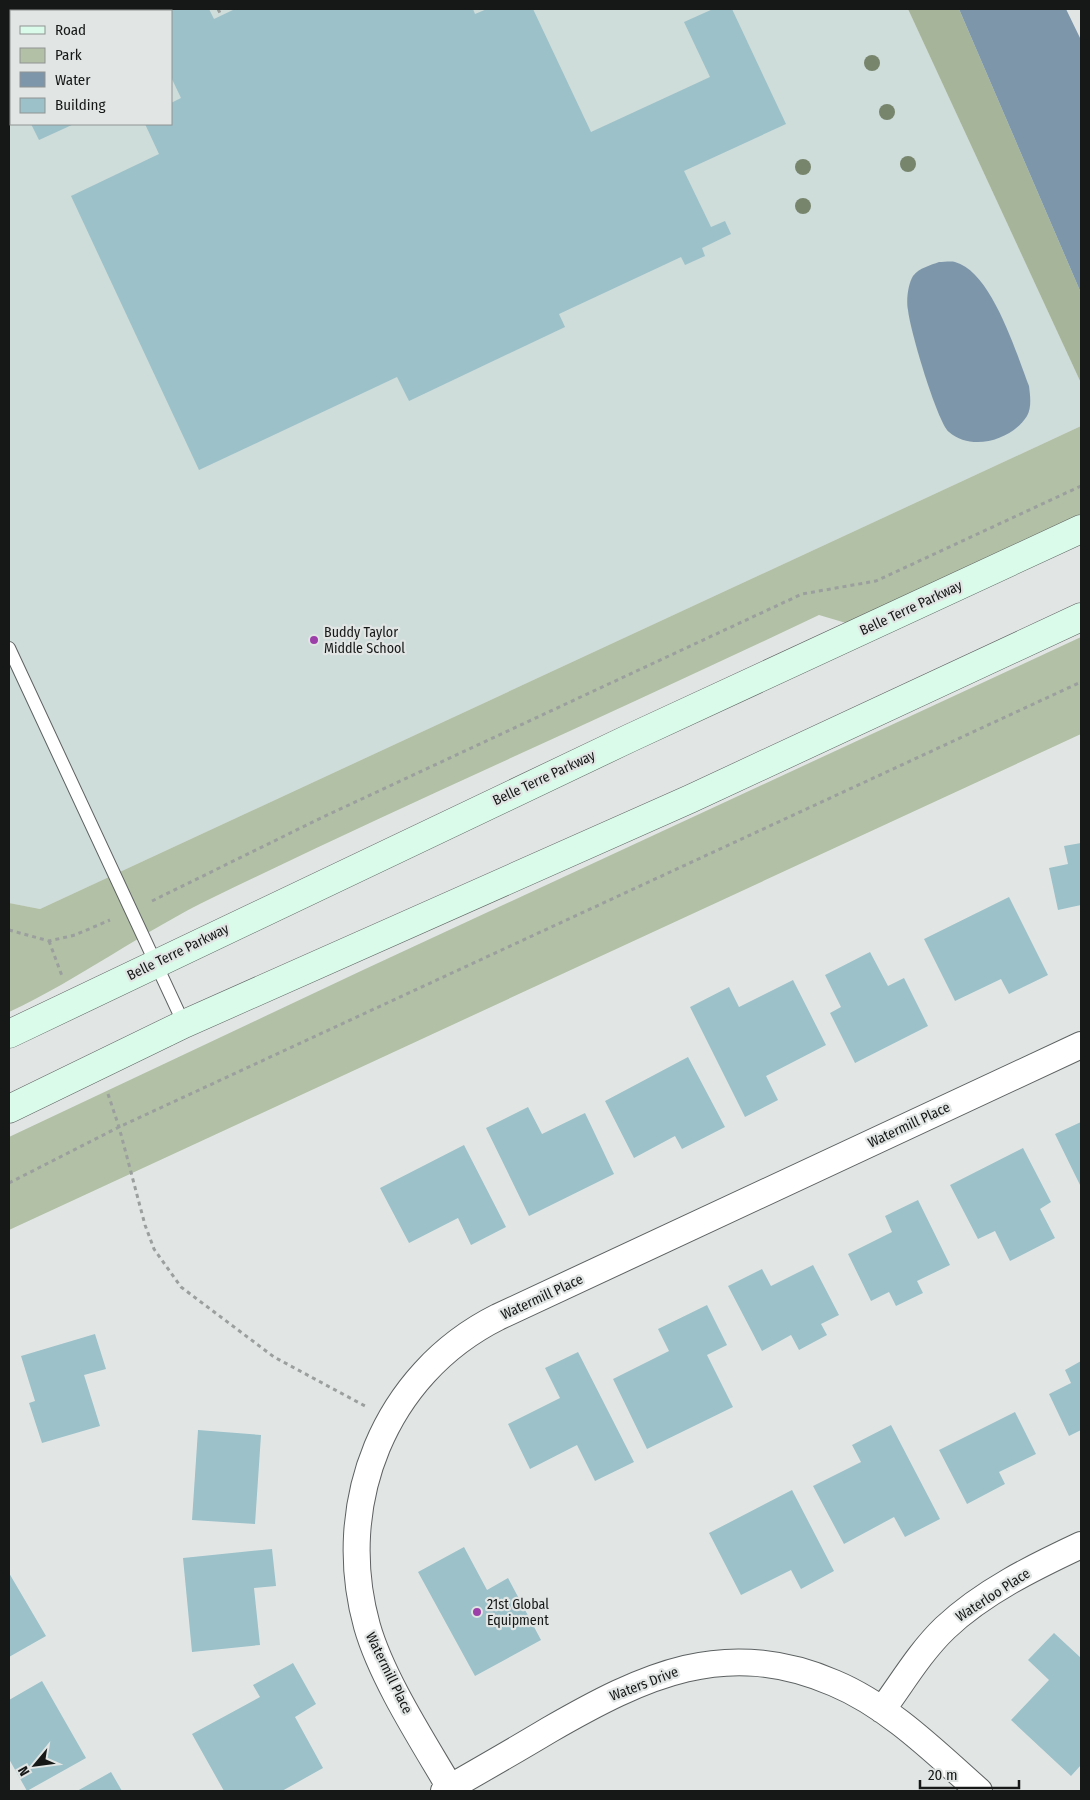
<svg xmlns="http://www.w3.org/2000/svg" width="1090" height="1800" font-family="'Fira Sans Condensed',sans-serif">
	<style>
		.built { fill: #cedcda; fill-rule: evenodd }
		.green { fill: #b2c0a6 }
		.forest { fill: #a6b59a }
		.water { fill: #7d96aa }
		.building { fill: #9cc1c9 }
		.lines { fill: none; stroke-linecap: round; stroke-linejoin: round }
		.lane-casing { stroke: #5d6161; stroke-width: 14 }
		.street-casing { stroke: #5d6161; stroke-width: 28 }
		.secondary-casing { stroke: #5d6161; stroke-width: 29 }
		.path { stroke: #9b9f9e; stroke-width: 3; stroke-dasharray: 4 4; stroke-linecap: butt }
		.lane { stroke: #fff; stroke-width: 12 }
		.street { stroke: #fff; stroke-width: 26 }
		.secondary { stroke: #dafbe9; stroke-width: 28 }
		.tree { fill: #77856d }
		.poi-dot { fill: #9c3fa9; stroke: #e1e6e5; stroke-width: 2 }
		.labels { text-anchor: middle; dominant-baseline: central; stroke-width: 4.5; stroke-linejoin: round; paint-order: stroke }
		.street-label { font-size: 14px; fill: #161817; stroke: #e1e6e5 }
		.poi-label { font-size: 14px; fill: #161817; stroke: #e1e6e5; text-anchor: start }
	</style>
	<rect width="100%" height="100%" fill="#e1e6e5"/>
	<path class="built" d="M9,9H908L1081,383V426L40,909L9,903ZM11,11H171V124H11Z"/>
	<path class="green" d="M1081,426V514L846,623L819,615C618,711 414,800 214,897C143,931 80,979 9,1012V903L40,909Z
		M1081,637V734L9,1230V1137L363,970Z"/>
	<path class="forest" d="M908,9H959L1081,293V383Z"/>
	<path class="water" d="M959,9H1066L1081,40V293Z
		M939,262C944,262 951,261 955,262C992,272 1016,353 1029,386C1030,395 1032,407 1027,416C1012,440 972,452 949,432C937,421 910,330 908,310C906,301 908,284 913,276C919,268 931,265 939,262Z"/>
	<path class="building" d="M9,9H61L62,11H11V60L9,61Z
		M139,9H209L214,19L235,9H473L475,14L487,9H533L591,132L710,77L684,22L713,9H732L786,124L684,171L711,227L725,221L731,234L702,248L705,256L685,265L681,257L559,314L565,327L409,401L397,377L199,470L71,196L159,154L145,124H171V103L181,98L171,77V11H140Z
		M31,124H74L39,140Z
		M1081,843V905L1058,910L1049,868L1068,864L1064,846Z
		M1009,897L1048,975L1009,994L1001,979L955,1001L924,939Z
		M870,952L888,986L904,978L928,1026L855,1063L830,1013L841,1007L825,975Z
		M793,980L826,1045L766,1076L778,1100L745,1117L690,1007L729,987L739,1007Z
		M688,1057L725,1127L682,1149L675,1136L634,1158L605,1101Z
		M528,1107L542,1134L585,1113L614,1174L529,1216L486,1128Z
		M1081,1122V1187L1055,1134Z
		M464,1145L506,1227L471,1245L458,1218L409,1243L380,1188Z
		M1023,1148L1051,1202L1040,1209L1055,1238L1010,1261L995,1231L978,1239L950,1185Z
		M918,1200L950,1265L917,1281L923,1293L896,1306L889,1292L871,1301L848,1254L892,1232L885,1216Z
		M813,1265L839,1315L821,1324L827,1335L799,1350L791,1335L762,1351L728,1286L762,1269L771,1286Z
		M707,1305L727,1345L707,1355L733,1407L647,1449L613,1379L669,1351L658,1329Z
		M95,1334L106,1369L84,1375L100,1426L42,1443L29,1403L35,1401L21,1356Z
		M578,1352L634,1462L595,1481L577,1445L530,1469L508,1424L560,1398L545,1368Z
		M1081,1361V1430L1069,1436L1049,1394L1071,1383L1065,1370Z
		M1015,1412L1036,1454L999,1472L1005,1484L967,1504L939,1450Z
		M891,1425L940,1519L905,1537L894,1517L844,1544L813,1486L861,1462L852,1445Z
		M198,1430L261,1435L255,1524L192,1520Z
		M792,1490L834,1571L801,1589L791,1570L741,1595L709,1533Z
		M464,1547L487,1590L508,1578L541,1640L475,1676L418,1572Z
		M272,1549L276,1586L254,1588L260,1645L192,1652L183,1558Z
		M9,1573L46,1636L9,1657Z
		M1054,1633L1081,1658V1765L1071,1776L1011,1720L1049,1680L1028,1660Z
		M293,1663L316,1704L295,1717L323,1768L282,1791H224L192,1734L260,1697L253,1685Z
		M42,1681L86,1758L27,1791L9,1759V1700Z
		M111,1772L122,1791H77Z"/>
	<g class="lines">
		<g class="lane-casing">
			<path id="lane" d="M9,648L184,1024"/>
		</g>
		<g class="street-casing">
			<path id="street" d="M882,1710C902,1683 920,1652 945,1628C983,1592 1034,1567 1081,1545
				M444,1791C479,1771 514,1751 549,1730C643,1676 725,1636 834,1683C889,1706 935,1752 979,1791
				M452,1791C424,1743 382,1679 367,1626C333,1504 384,1374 498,1317L1081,1045"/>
		</g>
		<g class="secondary-casing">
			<path id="secondary" d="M9,1034L630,738L1081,529
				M9,1109L184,1024L690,799L1081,617"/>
		</g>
		<path class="path" d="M218,9L221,15
			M152,901L323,817L802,594L876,581L1081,486
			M9,930L49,941L75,935L110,920
			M49,941L62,976
			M108,1094L119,1127L145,1225L154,1249L181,1287L274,1357L365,1406
			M9,1183L119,1127L1081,682"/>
		<use href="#lane" class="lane"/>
		<use href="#street" class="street"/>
		<use href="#secondary" class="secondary"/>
	</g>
	<g class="tree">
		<circle cx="872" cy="63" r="8"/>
		<circle cx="887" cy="112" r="8"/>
		<circle cx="908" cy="164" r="8"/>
		<circle cx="803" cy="167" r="8"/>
		<circle cx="803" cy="206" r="8"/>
	</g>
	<g class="poi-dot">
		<circle cx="314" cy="640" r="5"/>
		<circle cx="477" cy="1612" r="5"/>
	</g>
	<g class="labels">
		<g class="street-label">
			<text transform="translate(911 608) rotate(-25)">Belle Terre Parkway</text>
			<text transform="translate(544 778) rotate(-25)">Belle Terre Parkway</text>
			<text transform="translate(178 952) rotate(-26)">Belle Terre Parkway</text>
			<text transform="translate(909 1125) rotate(-25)">Watermill Place</text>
			<text transform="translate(542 1297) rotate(-25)">Watermill Place</text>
			<text transform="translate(993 1595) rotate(-33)">Waterloo Place</text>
			<text transform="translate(389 1673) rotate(64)">Watermill Place</text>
			<text transform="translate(644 1684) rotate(-21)">Waters Drive</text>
		</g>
		<g class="poi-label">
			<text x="324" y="632">Buddy Taylor<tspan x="324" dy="16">Middle School</tspan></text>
			<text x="487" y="1604">21st Global<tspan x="487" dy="16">Equipment</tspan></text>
		</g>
	</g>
	<rect width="1090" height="1800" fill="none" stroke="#161817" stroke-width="20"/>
	<rect x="10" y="10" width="162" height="115" fill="#e1e6e5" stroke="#909493"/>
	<rect x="20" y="26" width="25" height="8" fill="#dafbe9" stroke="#909493"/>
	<text x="55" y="35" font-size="15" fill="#161817">Road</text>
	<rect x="20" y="48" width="25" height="15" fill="#b2c0a6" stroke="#909493"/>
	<text x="55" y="60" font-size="15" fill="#161817">Park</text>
	<rect x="20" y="72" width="25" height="15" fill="#7d96aa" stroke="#909493"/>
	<text x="55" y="85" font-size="15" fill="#161817">Water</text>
	<rect x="20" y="98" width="25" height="15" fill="#9cc1c9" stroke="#909493"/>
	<text x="55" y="110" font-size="15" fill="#161817">Building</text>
	<g transform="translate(35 1765) rotate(241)" stroke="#e1e6e5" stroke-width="4" paint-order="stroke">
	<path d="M0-4L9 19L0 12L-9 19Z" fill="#161817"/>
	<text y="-8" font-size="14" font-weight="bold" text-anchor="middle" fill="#161817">N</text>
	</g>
	<path d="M920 1780v8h99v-8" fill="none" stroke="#161817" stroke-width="2.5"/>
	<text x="928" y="1780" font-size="15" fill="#161817" stroke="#e1e6e5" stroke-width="4" paint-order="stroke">20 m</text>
</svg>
